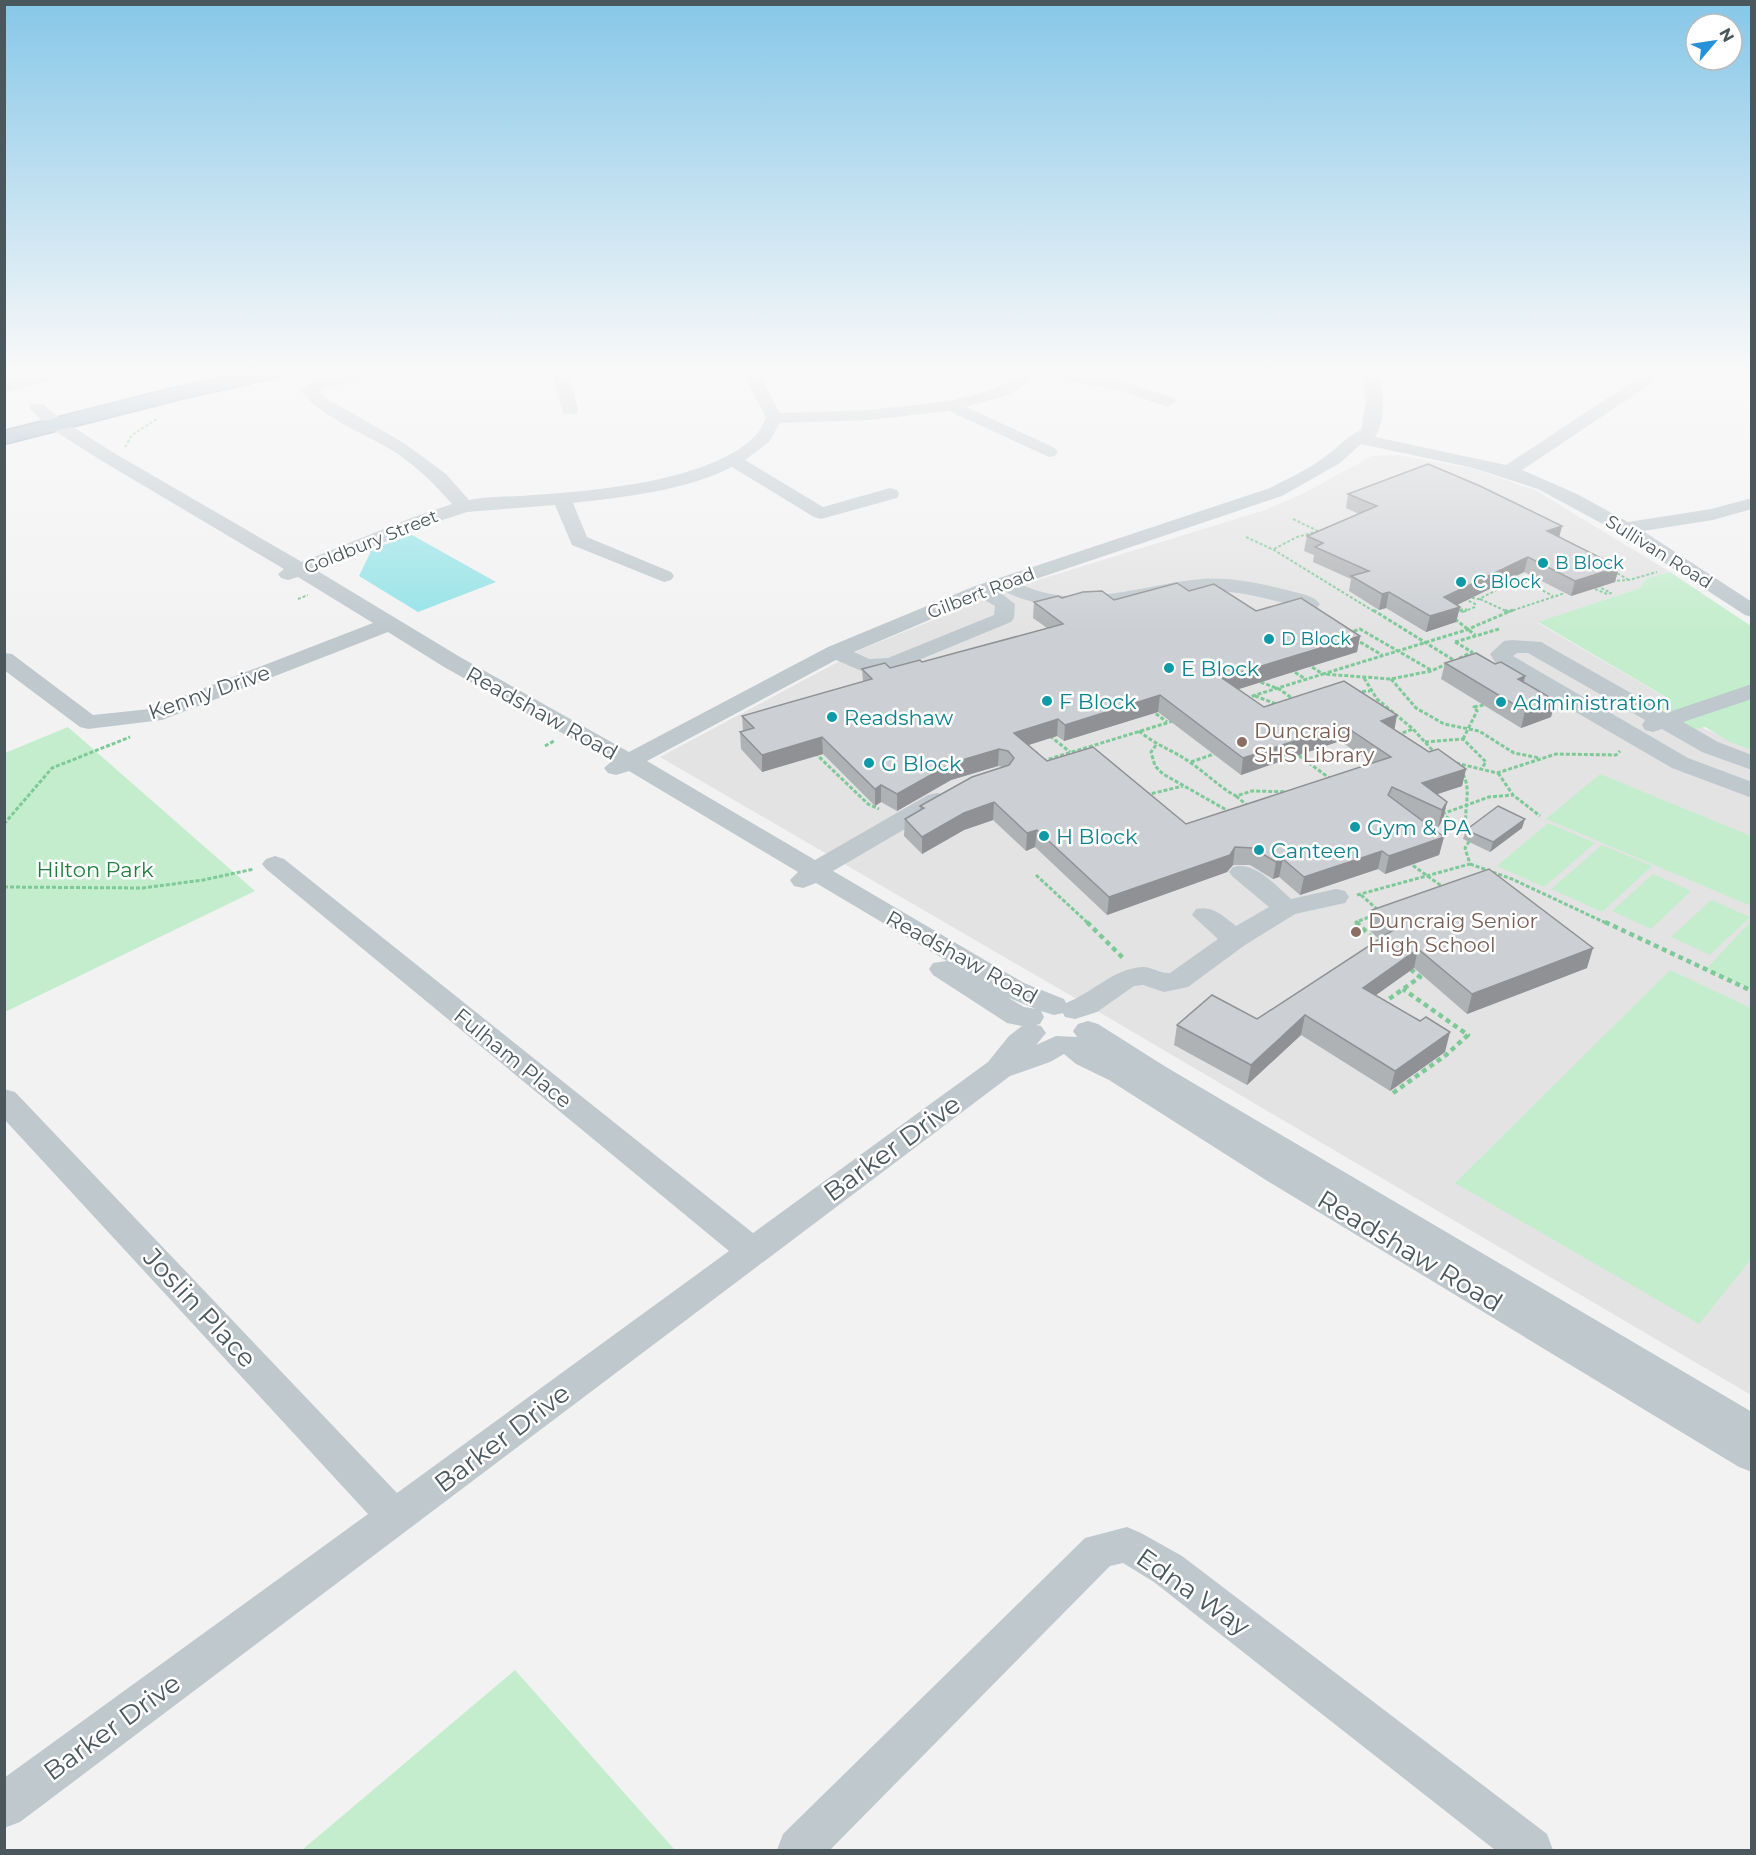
<svg xmlns="http://www.w3.org/2000/svg" width="1756" height="1855" font-family="Montserrat,sans-serif">
	<style>
		.education { fill: #e4e3e3 }
		.green { fill: #c4edcd }
		.water { fill: #94e3e7 }
		.lines { fill: none; stroke-linecap: round; stroke-linejoin: round }
		.highway-casing { stroke: #7897a8; stroke-width: 3 }
		.path-far2 { stroke: #7ec998; stroke-width: 2; stroke-dasharray: 3 2; stroke-linecap: butt }
		.path-far1 { stroke: #7ec998; stroke-width: 3; stroke-dasharray: 4 2; stroke-linecap: butt }
		.path { stroke: #7ec998; stroke-width: 4.5; stroke-dasharray: 5 4; stroke-linecap: butt }
		.minor { fill: #bec8cd; fill-rule: evenodd }
		.highway { fill: #8dabbc; fill-rule: evenodd }
		.wall { fill: #afb2b5; fill-rule: evenodd }
		.shaded-wall { fill: #8f9194 }
		.building { fill: #cccfd3; stroke: #8f9194; stroke-width: 1.5; fill-rule: evenodd }
		.culture-dot { fill: #0f9aa8; stroke: #fff; stroke-width: 2 }
		.education-dot { fill: #8d6e63; stroke: #fff; stroke-width: 2 }
		.labels { text-anchor: middle; dominant-baseline: central; stroke-width: 5; stroke-linejoin: round; paint-order: stroke }
		.far-street-label { font-size: 18px; fill: #4a585e; stroke: #fff }
		.far-culture-label { font-size: 18px; fill: #0d838f; stroke: #fff; text-anchor: start }
		.culture-label { font-size: 21px; fill: #0d838f; stroke: #fff; text-anchor: start }
		.street-label { font-size: 21px; fill: #4a585e; stroke: #fff }
		.education-label { font-size: 21px; fill: #785e54; stroke: #fff; text-anchor: start }
		.park-label { font-size: 21px; fill: #1e7c3e; stroke: #fff }
		.near-street-label { font-size: 26px; fill: #4a585e; stroke: #fff }
	</style>
	<rect width="100%" height="100%" fill="#f3f2f2"/>
	<path class="education" d="M1399,455L1474,469L1535,490L1670,572L1647,578L1640,588L1538,623L1670,700L1653,705L1751,750V1395L1087,1005L660,757L862,649L1012,588L1265,510L1304,493L1372,456Z"/>
	<path class="green" d="M1670,572L1751,626V750L1728,741L1705,727L1693,730L1652,705L1669,699L1538,622L1640,588L1647,578Z
		M68,727L255,891L5,1012V753Z
		M1600,774L1751,836V906L1546,819Z
		M1548,823L1595,843L1544,887L1497,866Z
		M1602,845L1652,866L1602,912L1551,889Z
		M1653,874L1691,891L1651,929L1612,911Z
		M1711,900L1750,917L1710,955L1671,937Z
		M1751,921V989L1706,969Z
		M1670,970L1751,1008V1259L1699,1324L1455,1183Z
		M515,1670L675,1850H302Z"/>
	<path class="water" d="M412,535L496,582L418,612L359,576L372,549Z"/>
	<g class="lines">
		<g class="highway-casing">
			<path id="highway" d="M253,371H290L287,375L180,399L4,444V431L178,387Z"/>
		</g>
		<path class="path-far2" d="M125,447L132,435L157,419
			M1293,519L1322,533
			M1246,537L1274,550L1375,612
			M1274,549L1297,537L1319,531
			M1613,571L1629,580
			M1512,574L1553,596
			M1612,581L1629,580L1657,572
			M1493,584L1502,588
			M1595,589L1607,594L1611,593L1599,587
			M1467,597L1479,599L1520,578
			M298,599L308,595
			M1480,599L1508,612
			M1456,609L1463,612
			M1463,612L1475,607V604L1465,599
			M1508,612L1565,593"/>
		<path class="path-far1" d="M1373,610L1455,661
			M1459,610H1467
			M1505,610L1508,612
			M1455,619L1475,635
			M1348,633L1360,629L1431,670
			M1355,639L1382,655
			M1455,642L1472,652L1458,659
			M1455,642L1499,629
			M1307,664L1323,674L1466,630L1513,610
			M1290,669L1307,680
			M1364,678L1377,699L1413,729L1435,753
			M1391,679L1416,708L1444,724L1479,731L1514,753L1540,758
			M1255,680L1279,689L1296,701
			M1356,692L1370,691
			M1255,696L1279,705
			M1246,698L1323,674L1391,679L1431,671L1449,663
			M1151,710L1167,722
			M1139,731C1157,746 1173,750 1191,763C1206,773 1219,787 1236,796L1252,791L1290,792
			M1397,735L1413,729
			M1050,736L1070,752
			M1463,739L1477,711L1474,707L1484,705
			M1425,742L1463,739L1486,762L1481,769
			M1156,745L1151,752L1155,766L1163,774L1230,812
			M545,746L554,741
			M1294,752L1332,780
			M815,753L868,804L879,809
			M1043,761L1173,721
			M1191,762L1214,754
			M1456,763L1497,773L1556,754L1616,755L1620,751
			M1498,773L1513,795L1540,816
			M1463,774C1473,793 1461,813 1468,833
			M1146,795L1183,786
			M1236,796L1249,807
			M1441,813L1467,831
			M1442,814L1489,797L1513,795
			M4,824L52,768L130,737
			M1408,862L1443,887
			M1470,864L1512,879L1608,924
			M1036,875L1089,924
			M4,887L143,888L203,880L254,869
			M1357,895L1470,864L1465,848L1470,840
			M1361,895L1378,910
			M1358,924L1356,922L1372,916"/>
		<path class="path" d="M1087,922L1124,959
			M1356,922L1379,944
			M1605,922L1752,991
			M1382,1004L1420,977L1408,967
			M1393,1093L1446,1055L1468,1035L1403,989"/>
		<path class="minor" d="M49,371H75L73,374L4,393V383Z
			M359,371H389L387,374L323,389L319,392L324,397L404,443L446,474L469,500C490,496 512,497 533,495C594,491 714,481 757,434C761,430 763,423 766,418L742,371H758L780,413L869,410L950,401L996,389L1023,371H1062L1118,380L1174,398L1176,402L1168,407L1115,389L1037,376L1008,395L966,407L1055,448L1058,452L1055,456L1049,457L949,411L869,420L780,423L769,442L745,460L823,507L890,488L897,490L899,494L897,498L821,519L814,517L732,467C684,491 625,497 573,503L587,537L671,572L674,576L671,580L664,582L572,545L555,505L467,512L424,526L316,570L460,657L629,752L828,647L975,586L1270,488C1289,478 1310,469 1327,455C1339,447 1347,436 1361,430L1366,402L1361,371H1377C1384,391 1387,418 1375,437L1506,465L1641,376L1639,371H1655L1657,378L1655,381L1522,470L1577,494L1628,522L1711,509L1752,498V509L1713,520L1643,531L1752,602V617L1745,615L1614,530L1538,489L1473,468L1361,444L1340,463L1282,496L1021,584C1075,612 1144,584 1201,579C1230,577 1259,583 1287,590C1297,593 1314,595 1320,604L1317,608L1310,610C1275,601 1243,590 1206,591C1137,593 1068,625 1002,590L998,591L1015,604L1014,618L1011,622L892,671L866,673L836,660L647,761L815,860L928,795L937,793L946,795L949,800L946,805L833,871L1024,983L1064,999L1066,1003C1094,992 1112,969 1143,967C1152,967 1161,974 1170,973L1218,939L1192,915L1196,909C1213,905 1223,916 1236,926L1269,907L1233,877L1229,872L1233,867C1255,861 1275,885 1291,899L1336,889L1345,891L1349,897L1345,903L1295,914L1245,945L1188,987L1164,992L1143,985L1134,986L1097,1012L1075,1019L1065,1017L1063,1013L1054,1015L1041,1011L1044,1017L1040,1024L1036,1025L1041,1026L1046,1033L1036,1045L1056,1036L1077,1037L1073,1031L1078,1024L1088,1021L1098,1024L1166,1067L1752,1412V1472L1739,1467L1269,1182L1109,1080L1076,1064L1064,1054L1050,1062L1010,1076L20,1822L4,1828V1778L368,1514L4,1119V1089L15,1092L397,1493L729,1251L266,869L262,864L266,859L275,856L284,859L753,1233L988,1062L1009,1036L1022,1026L1007,1023L933,975L929,969L933,963L947,961L816,883L803,888L794,886L790,880L798,872L629,771L616,775L608,773L604,768L612,761L444,667L388,632L162,720L88,729L80,727L4,670V653L12,654L93,715L150,709L373,623L298,577L288,580L281,578L278,574L284,569L102,461L50,428L29,408L31,404H43L62,420L114,453L302,562L411,518L452,504C434,483 414,464 390,449C363,433 319,416 301,391L312,382ZM981,598L995,606L994,615L888,658L869,659L854,652ZM1007,997L1036,1009L1024,1007Z
			M552,371H568L578,410L576,414H564L562,410Z
			M1512,640L1541,642L1666,713L1752,684V699L1683,722L1718,742L1752,755V770L1702,752L1662,729L1653,732L1645,730L1642,725L1645,720L1528,653H1517L1513,656L1688,758L1752,782V798L1672,768L1498,667L1490,654L1504,641Z
			M1127,1527L1141,1533L1182,1556L1547,1834L1553,1850H1495L1154,1582L1123,1563L1110,1566L830,1850H777L783,1834L1085,1538Z"/>
		<use href="#highway" class="highway"/>
	</g>
	<path class="wall" d="M1348,494L1562,526L1559,537L1619,567L1615,582L1571,596L1524,572L1457,605L1460,607L1456,622L1426,632L1386,608L1379,610L1349,591L1351,579L1313,562L1314,555L1304,551L1307,536L1359,514L1346,508Z
		M1189,591L1256,611L1360,636L1357,652L1238,689L1264,707L1394,729L1429,752L1466,769L1462,786L1437,794L1447,802L1443,819L1438,828L1420,819L1444,837L1439,855L1385,874L1378,869L1300,895L1279,877L1273,879L1250,865H1233L1227,872L1107,915L1035,847L1026,851L993,820L964,830L922,854L904,836L905,819L920,810V806L1003,767L998,766L951,780L897,811L881,802L875,806L823,754L762,772L741,749L740,732L743,731L742,716L863,682L862,669L890,668L922,662L1047,628L1033,618L1034,602L1062,598L1114,600ZM1158,712L1241,775L1340,741L1372,763L1186,824L1047,761L1028,745L1057,736L1064,741Z
		M1445,663L1495,664L1525,676L1524,682L1551,717L1521,728L1441,679Z
		M1522,828L1490,852L1463,839L1466,830Z
		M1372,910L1587,968L1467,1014L1414,968L1375,995L1445,1052L1390,1091L1301,1035L1247,1085L1174,1045L1177,1025L1257,1019L1379,939L1368,929Z"/>
	<path class="shaded-wall" d="M1562,526L1558,541L1547,531Z
		M1528,557L1524,572L1443,612L1460,607L1456,622L1426,632L1430,616L1444,597Z
		M1619,567L1615,582L1571,596L1575,581Z
		M1389,592L1386,608L1379,610L1382,594Z
		M1360,636L1357,652L1220,695L1222,678Z
		M1525,676L1521,693L1518,679Z
		M1160,695L1158,712L1064,741L1065,725Z
		M1556,701L1551,717L1521,728L1525,711Z
		M1397,715L1394,732L1381,721Z
		M1058,719L1057,736L1013,750L1014,733Z
		M1343,725L1340,741L1241,775L1243,758Z
		M822,737L823,754L762,772V755Z
		M999,749L998,766L951,780L897,811V794L952,763Z
		M1466,769L1462,786L1420,800L1422,783Z
		M881,785V802L875,806V789Z
		M994,802L993,820L964,830L922,854V837L964,813Z
		M1447,802L1443,819L1438,828L1442,810Z
		M1525,819L1522,828L1490,852L1493,842Z
		M1037,830L1035,847L1026,851L1027,833Z
		M1444,837L1439,855L1385,874L1389,856Z
		M1235,847L1233,865L1227,872L1107,915L1109,897Z
		M1382,851L1378,869L1300,895L1304,877Z
		M1283,859L1279,877L1273,879L1276,862Z
		M1593,948L1587,968L1467,1014L1472,994Z
		M1418,949L1414,968L1358,1008L1363,988Z
		M1305,1015L1301,1035L1247,1085L1251,1065Z
		M1450,1032L1445,1052L1390,1091L1395,1071Z"/>
	<path class="building" d="M1428,464L1480,486L1562,526L1547,531L1619,567L1575,581L1528,557L1444,597L1460,607L1430,616L1389,592L1382,594L1351,576L1369,571L1315,547L1323,543L1307,536L1377,506L1348,494Z
		M1177,583L1189,591L1214,584L1256,611L1301,598L1360,636L1222,678L1264,707L1344,681L1397,715L1381,721L1429,752L1438,749L1466,769L1422,783L1447,802L1442,810L1392,787L1388,795L1444,837L1389,856L1382,851L1304,877L1283,859L1276,862L1253,848L1235,847L1230,855L1109,897L1037,830L1027,833L994,802L964,813L922,837L905,819L924,808L920,806L972,777L1009,765L1014,758L1008,751L999,749L952,763L897,794L881,785L875,789L822,737L762,755L740,732L754,728L742,716L872,679L862,669L885,663L890,668L920,660L922,662L1063,624L1034,602L1058,596L1062,598L1083,592L1102,591L1114,600ZM1160,695L1243,758L1343,725L1391,757L1186,824L1093,747L1047,761L1014,733L1058,719L1065,725Z
		M1476,653L1495,664L1501,662L1525,676L1518,679L1556,701L1525,711L1445,663Z
		M1498,806L1525,819L1493,842L1466,830Z
		M1489,869L1593,948L1472,994L1418,949L1363,988L1420,1021L1426,1017L1450,1032L1395,1071L1305,1015L1251,1065L1177,1025L1212,995L1257,1019L1395,929L1372,910Z"/>
	<linearGradient id="sky" x2="0" y2="1"><stop stop-color="#86c7e8"/><stop offset="0.59" stop-color="#faf9f9"/><stop offset="1" stop-color="#faf9f9" stop-opacity="0"/></linearGradient>
	<rect width="1756" height="631" fill="url(#sky)"/>
	<g class="culture-dot">
		<circle cx="1543" cy="563" r="6"/>
		<circle cx="1461" cy="582" r="6"/>
		<circle cx="1269" cy="639" r="6"/>
		<circle cx="1169" cy="668" r="6"/>
		<circle cx="1047" cy="701" r="6"/>
		<circle cx="1501" cy="702" r="6"/>
		<circle cx="832" cy="717" r="6"/>
		<circle cx="869" cy="763" r="6"/>
		<circle cx="1355" cy="827" r="6"/>
		<circle cx="1044" cy="836" r="6"/>
		<circle cx="1259" cy="850" r="6"/>
	</g>
	<g class="education-dot">
		<circle cx="1242" cy="742" r="6"/>
		<circle cx="1356" cy="932" r="6"/>
	</g>
	<g class="labels">
		<g class="far-street-label">
			<text transform="translate(371 542) rotate(-22)">Goldbury Street</text>
			<text transform="translate(1659 552) rotate(32)">Sullivan Road</text>
			<text transform="translate(981 593) rotate(-21)">Gilbert Road</text>
		</g>
		<g class="far-culture-label">
			<text x="1555" y="563">B Block</text>
			<text x="1473" y="582">C Block</text>
			<text x="1281" y="639">D Block</text>
		</g>
		<g class="culture-label">
			<text x="1181" y="668">E Block</text>
			<text x="1059" y="701">F Block</text>
			<text x="1513" y="702">Administration</text>
			<text x="844" y="717">Readshaw</text>
			<text x="881" y="763">G Block</text>
			<text x="1367" y="827">Gym &amp; PA</text>
			<text x="1056" y="836">H Block</text>
			<text x="1271" y="850">Canteen</text>
		</g>
		<g class="street-label">
			<text transform="translate(209 692) rotate(-19)">Kenny Drive</text>
			<text transform="translate(542 713) rotate(29)">Readshaw Road</text>
			<text transform="translate(962 957) rotate(29)">Readshaw Road</text>
			<text transform="translate(513 1058) rotate(39)">Fulham Place</text>
		</g>
		<g class="education-label">
			<text x="1254" y="730">Duncraig<tspan x="1254" dy="24">SHS Library</tspan></text>
			<text x="1368" y="920">Duncraig Senior<tspan x="1368" dy="24">High School</tspan></text>
		</g>
		<g class="park-label">
			<text x="95" y="869">Hilton Park</text>
		</g>
		<g class="near-street-label">
			<text transform="translate(892 1148) rotate(-36)">Barker Drive</text>
			<text transform="translate(1410 1251) rotate(31)">Readshaw Road</text>
			<text transform="translate(200 1308) rotate(47)">Joslin Place</text>
			<text transform="translate(502 1438) rotate(-37)">Barker Drive</text>
			<text transform="translate(1193 1592) rotate(35)">Edna Way</text>
			<text transform="translate(112 1727) rotate(-36)">Barker Drive</text>
		</g>
	</g>
	<rect width="1756" height="1855" fill="none" stroke="#4a585e" stroke-width="12"/>
	<g transform="translate(1714 42) rotate(61)"><circle r="28" fill="#ffffff" stroke="#b7bcbf" stroke-width="1.5"/>
	<path d="M0-4.5L10 22L0 15L-10 22Z" fill="#2691d9"/>
	<text y="-9" font-size="16" font-weight="bold" text-anchor="middle" fill="#4a585e">N</text>
	</g>
</svg>
